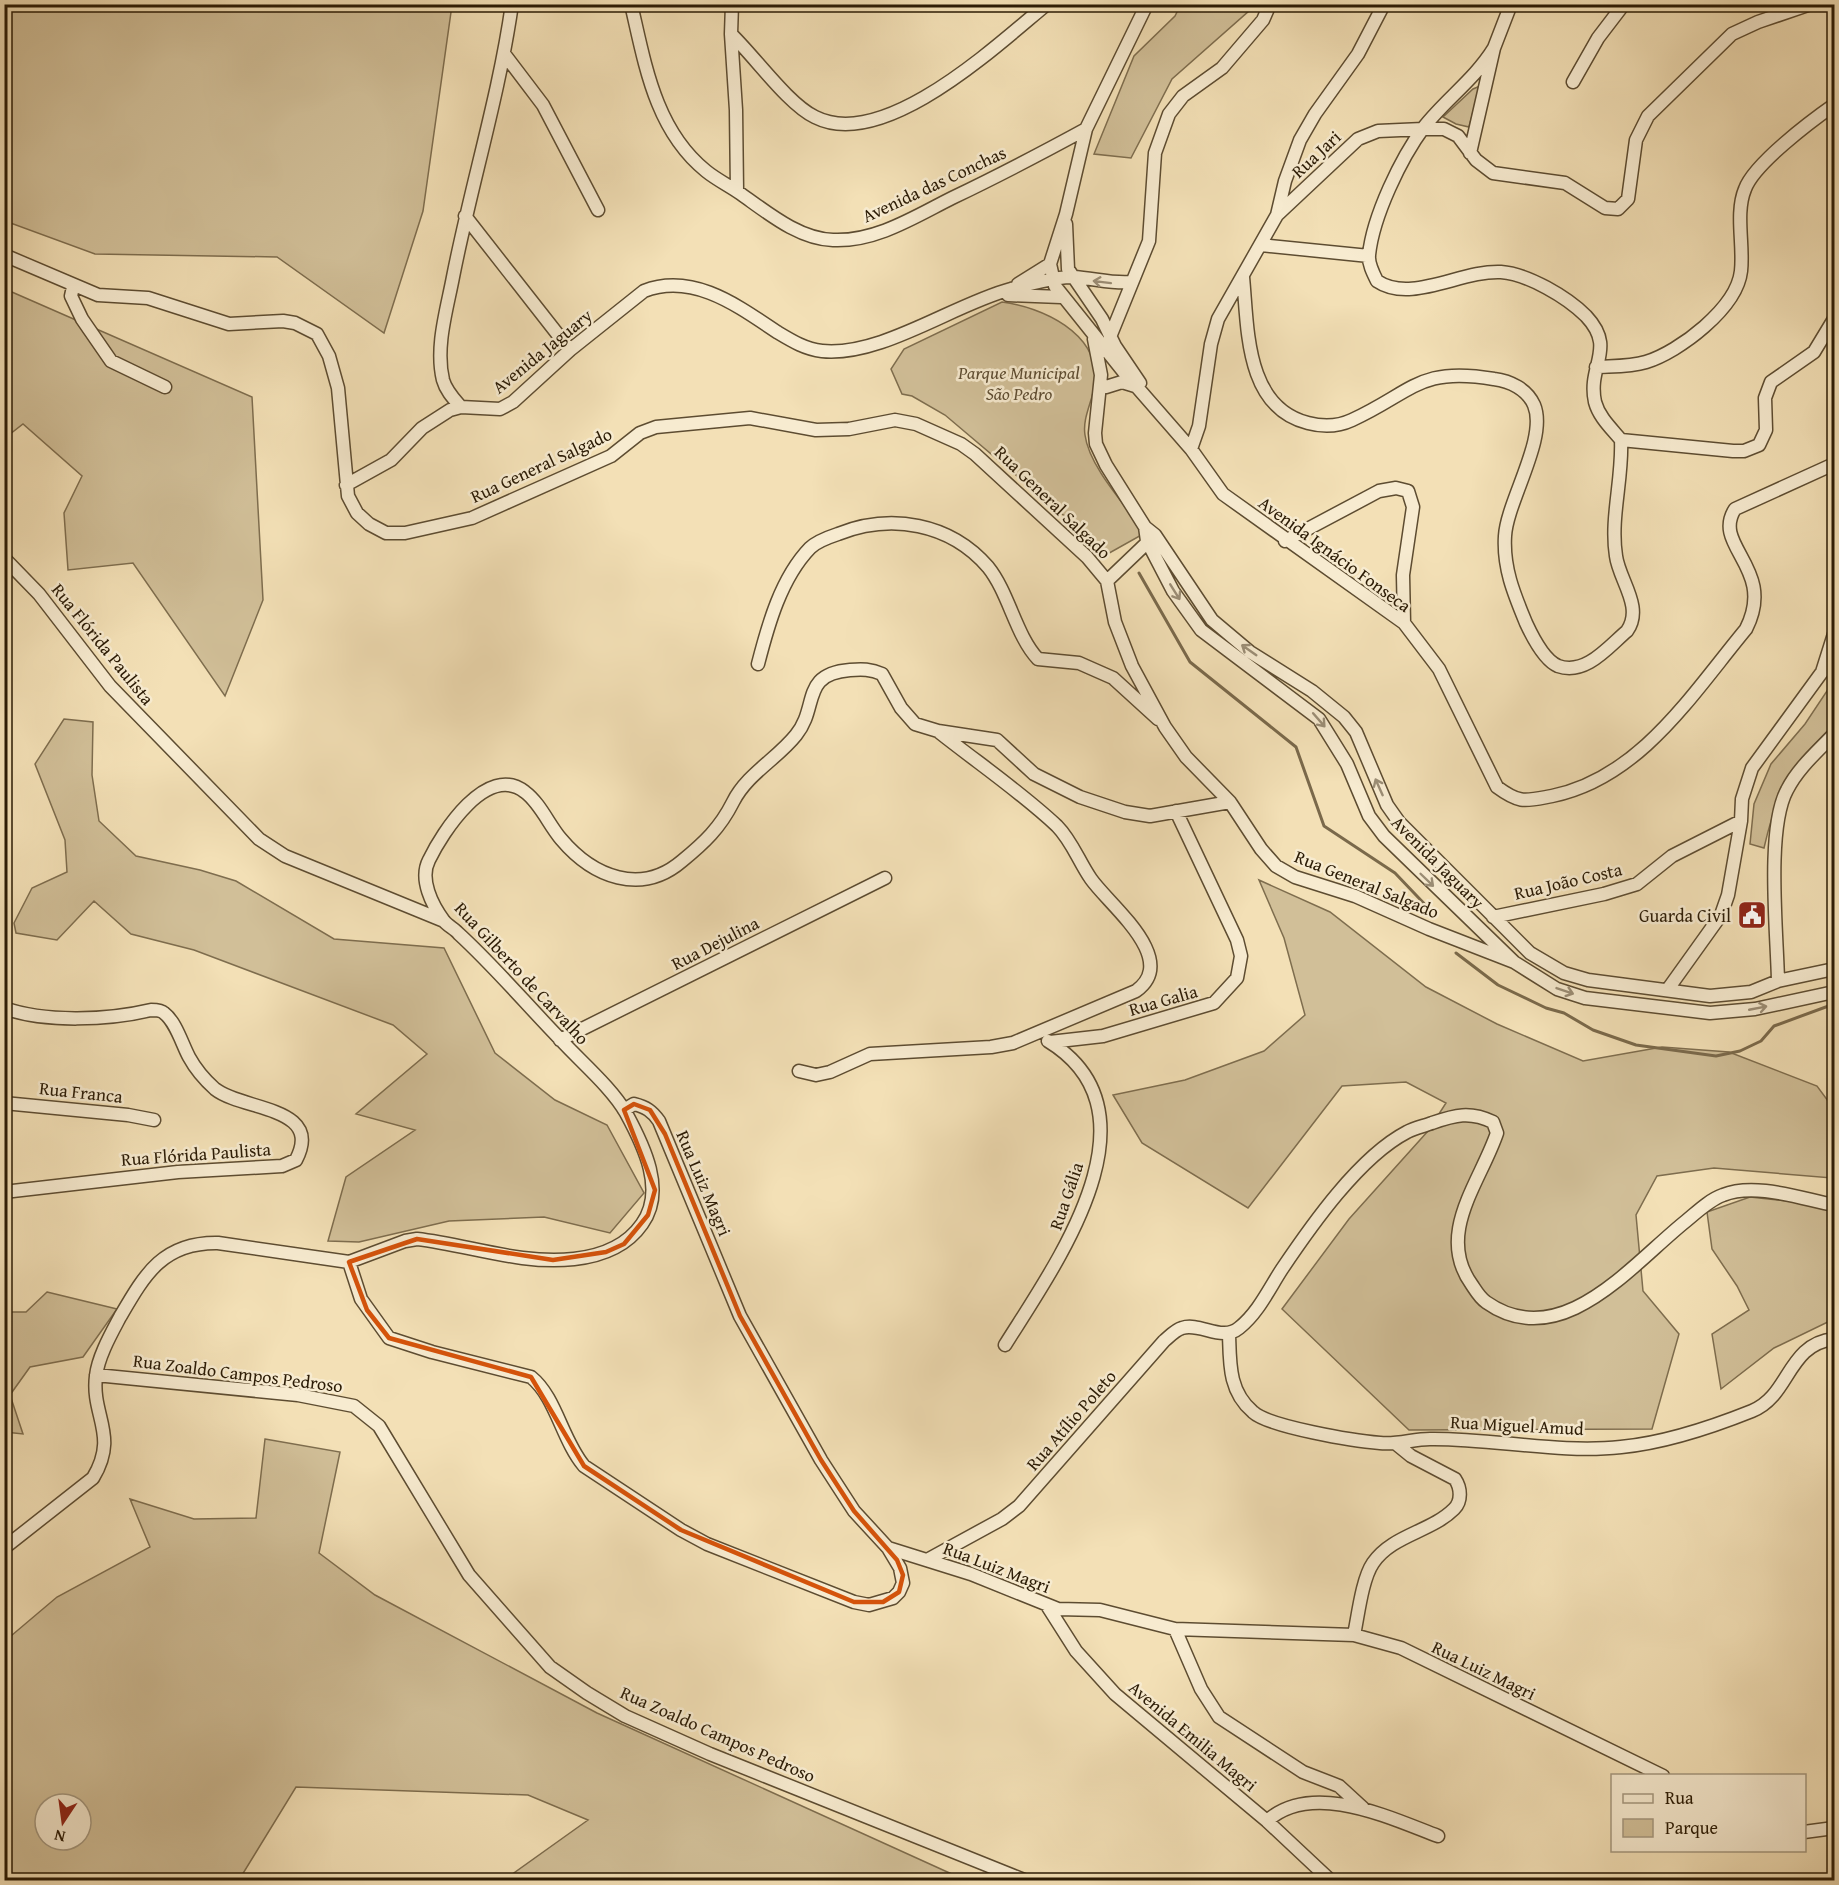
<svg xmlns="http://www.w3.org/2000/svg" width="1839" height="1885" font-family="'Gentium Book Plus',serif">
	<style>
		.green { fill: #d1bf98; stroke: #7e6d4e; stroke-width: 1.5; fill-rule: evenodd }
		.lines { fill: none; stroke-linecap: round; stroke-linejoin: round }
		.stream { stroke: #7a694b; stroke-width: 3 }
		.minor-casing { stroke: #5d4c31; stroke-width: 15 }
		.minor { stroke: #f7ebd0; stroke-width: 12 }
		.oneway { stroke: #9b8d75 }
		.marked { fill: none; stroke: #d5530b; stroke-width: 4.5; stroke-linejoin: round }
		.labels { text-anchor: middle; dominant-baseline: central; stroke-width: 5; stroke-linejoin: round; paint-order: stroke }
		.street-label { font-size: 18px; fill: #2b1b05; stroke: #f7ebd0 }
		.park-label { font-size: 18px; font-style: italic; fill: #5d4c31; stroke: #f7ebd0 }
		.poi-label { font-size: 18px; fill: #2b1b05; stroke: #f7ebd0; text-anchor: end }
	</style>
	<rect width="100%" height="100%" fill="#f3e0b6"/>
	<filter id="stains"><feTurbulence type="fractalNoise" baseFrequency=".00333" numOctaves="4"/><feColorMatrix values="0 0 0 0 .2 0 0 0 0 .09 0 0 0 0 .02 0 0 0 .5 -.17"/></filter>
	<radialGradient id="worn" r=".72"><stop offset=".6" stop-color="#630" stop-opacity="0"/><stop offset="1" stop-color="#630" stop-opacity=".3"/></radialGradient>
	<path class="green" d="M1181,4L1251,5L1250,10L1172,79L1131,158L1094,154L1134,56L1175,16Z
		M4,5H452L423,211L384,333L277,257L95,254L5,221Z
		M1480,86L1469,127L1456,124L1443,117L1473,89Z
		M5,289L252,397L263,600L225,696L133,563L68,570L64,513L82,476L23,424L5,438Z
		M1002,302C1042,307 1099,333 1095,381C1094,399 1082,417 1085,435C1089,467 1127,507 1145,533L1104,556L1088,536L945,415L912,396L902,394L891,369L904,349Z
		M1834,673V725C1791,765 1777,790 1764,848L1750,844L1754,804L1771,764L1805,724L1829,688Z
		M64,719L93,722L92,775L99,821L136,856L200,870L236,881L334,939L444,948L495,1053L555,1100L607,1125L644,1193L610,1233L544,1217L449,1221L359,1242L328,1241L346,1177L415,1130L356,1114L427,1054L393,1025L194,950L131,934L94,901L57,940L16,933L14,923L32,888L67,872L65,840L35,764Z
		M1259,880L1330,912L1426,987L1497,1024L1583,1061L1662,1047L1729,1052L1817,1086L1834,1109L1832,1178L1714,1168L1657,1176L1636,1215L1643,1291L1679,1334L1652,1429L1409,1430L1282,1309L1349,1219L1428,1131L1446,1103L1406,1082L1342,1086L1248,1208L1142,1143L1113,1095L1185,1080L1264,1051L1305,1015L1284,938Z
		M1750,1197L1825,1205L1834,1200V1319L1774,1348L1721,1389L1712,1334L1749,1310L1737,1286L1712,1249L1707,1212Z
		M47,1292L117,1309L83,1357L30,1367L10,1395L23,1434L5,1432V1312H26Z
		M265,1439L340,1452L319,1553L375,1595L597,1713L965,1880H504L588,1820L528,1795L296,1787L239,1880H5V1641L57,1597L150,1547L130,1499L194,1519L256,1518ZM45,1804H81V1840H45Z"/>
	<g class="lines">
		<path class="stream" d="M1139,573L1190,662L1296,747L1324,826L1395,873L1435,915
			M1456,953L1498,985L1546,1008L1564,1013L1593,1030L1636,1045L1716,1056L1740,1051L1761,1041L1774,1026L1834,1004"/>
		<g class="minor-casing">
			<path id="minor" d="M631,4C645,64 655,130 706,171C717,180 730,186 741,194C768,213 799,239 833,240C876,242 916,216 952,198C998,176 1042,153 1086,129
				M732,4L731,34L736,110L737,191
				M1147,4L1086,129L1066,214L1050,264L1055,286L1123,371L1191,449L1223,494L1404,623L1439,669L1497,787C1520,804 1525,801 1552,796C1640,778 1692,694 1746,629C1777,568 1711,546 1735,509L1834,464
				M731,34C755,57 788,104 815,117C884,152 997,45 1047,4
				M505,55L543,105L598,210
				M1573,82L1598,38L1624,4
				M1470,153L1494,48L1511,4
				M1277,215L1358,139L1378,131L1423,129H1444L1458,136L1476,160L1493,173L1565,183L1605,208L1618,209L1628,199L1636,140L1648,116L1732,34L1758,22L1811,4
				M465,216L570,350
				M1066,224L1068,269L1102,319L1115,346L1140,383
				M1261,245L1369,256
				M4,255L98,295L148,298L229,324L283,321L295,323L317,334L329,356L338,388L348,496L357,513L369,524L386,533H405L472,518L611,456L640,433L656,427L750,418L816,430L849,429L895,420L916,424L961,444L975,454L1087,557L1107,581L1115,622L1132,666L1165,727L1186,757L1230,802L1261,849L1276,866L1295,877L1355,896L1429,929L1514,962
				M1243,277C1248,329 1245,407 1308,423C1323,427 1337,427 1352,420C1413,392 1419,366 1494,379C1510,381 1527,389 1534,405C1548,438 1507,501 1505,536C1503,568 1514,594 1526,623C1532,636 1544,660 1558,666C1586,676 1609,646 1627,631C1644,607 1619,580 1616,556C1610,518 1623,478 1621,440C1611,428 1599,417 1595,402C1587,365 1617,349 1586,316C1567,297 1528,274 1501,272C1461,270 1411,304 1377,281C1373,273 1368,263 1369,255C1373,216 1401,158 1424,127C1446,99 1475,79 1494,48
				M1018,284L1050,264
				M73,287L71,296L82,319L111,361L165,387
				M1008,295L1061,297
				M1110,337L1149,241L1155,153L1169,114L1183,96L1222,68L1263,20L1270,4
				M1094,339L1101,375L1095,433L1096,444L1106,465L1145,527L1155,535L1212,620L1250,652L1312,691L1344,717L1356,732L1387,805L1399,822L1530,953L1564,973L1588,980L1710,996L1751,992L1778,981L1834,969
				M1596,367C1612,366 1630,367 1646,362C1679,352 1737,308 1741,271C1744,245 1735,213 1745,189C1754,164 1811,121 1834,105
				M1106,387L1122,382L1135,386
				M461,407C454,399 446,391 443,380C435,347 447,309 453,277C471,185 499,96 512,4
				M1621,440L1733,451H1744L1759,445L1766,430L1765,398L1771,382L1814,352L1834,319
				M1191,449L1199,426L1211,344L1218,319L1277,215L1285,181L1300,140L1315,114L1358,54L1384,4
				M346,485L391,460L422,428L450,410L461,407L500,409L513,402L570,350L644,291C693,272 738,306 777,332C792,341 805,349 822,351C881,357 954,304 1011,289C1024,285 1061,276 1073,277C1094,278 1111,284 1132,282
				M1145,527L1147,541L1173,591L1201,630L1319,719L1347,764L1369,816L1384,836L1514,962L1557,989L1585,998L1710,1013L1755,1009L1834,992
				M1285,541L1379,491L1396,488L1408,491L1413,507L1403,575L1404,623
				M4,558L39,594L110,686L259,839L285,856L444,921
				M1107,581L1152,538
				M758,664C768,625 781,578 810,548C817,541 829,537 838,534C891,513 950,523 988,567C1009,593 1016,636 1038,659L1079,663L1113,678L1158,719
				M1493,917L1604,894L1637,884L1672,856L1741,821
				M1778,981C1777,932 1766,829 1787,790C1798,768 1818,751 1834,734
				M1668,989L1721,915L1728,895L1741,821L1742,799L1752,768L1822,672L1834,634
				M4,1008C45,1023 109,1020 151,1010C155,1010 161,1010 164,1013C176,1022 182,1044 189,1057C195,1068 206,1081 215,1089C243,1111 324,1106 296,1160L282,1166L178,1172L4,1192
				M560,1040L885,878
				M1050,1042L1103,1036L1214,1003L1237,978L1241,956L1237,940L1176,811
				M799,1071L816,1075L830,1072L870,1054L991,1047L1013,1043L1136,991C1180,959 1110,906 1091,879C1079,862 1072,841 1057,826C1021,792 978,763 939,732
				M4,1103L128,1115L154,1120
				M349,1262L361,1299L389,1338L432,1352L531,1377C556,1397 562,1440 584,1466L681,1530L707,1544L854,1602L869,1605L893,1598L899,1592L903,1583L900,1568L888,1548L854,1511L821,1460L740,1316L659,1121C652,1111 646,1107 634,1104L624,1110
				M1229,1333C1230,1362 1228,1391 1253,1412C1269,1427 1355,1441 1380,1443C1397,1445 1413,1439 1430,1439C1491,1438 1560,1454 1621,1447C1664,1443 1712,1427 1752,1411C1790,1396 1787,1344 1834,1339
				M1005,1345C1055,1265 1166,1113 1048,1041
				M96,1375L298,1395L354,1406L379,1426L469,1575L550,1667L587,1693L625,1716L710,1754L1024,1880
				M4,1548L93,1478C119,1435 91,1416 96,1376C98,1357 111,1334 120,1317C145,1274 163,1242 218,1243L349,1262L405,1241L417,1239C469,1245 521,1265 574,1259C601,1256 626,1247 642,1224C666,1191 644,1146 626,1113C612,1088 580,1061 560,1039C526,1004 495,967 459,934C455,929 448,926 444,921C432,905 419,879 429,860C442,833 487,762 525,792C540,803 549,825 561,839C593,877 641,896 682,861C704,843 720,828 733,802C747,774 777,759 796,735C819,707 800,674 850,670C862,669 871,669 882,674L901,708L915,724L938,731L997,740L1034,774L1080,797L1125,812L1150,816L1230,802
				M888,1548L971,1574L1058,1609L1100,1610L1175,1629L1354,1635L1401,1648L1663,1776
				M927,1560L1002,1519L1019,1506L1164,1341C1169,1337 1175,1330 1182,1328C1200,1322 1222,1342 1239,1328C1258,1313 1269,1289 1282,1269C1311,1226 1359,1157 1407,1132C1414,1128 1424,1126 1432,1123C1455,1115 1470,1111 1493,1122L1497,1133C1480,1183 1435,1234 1472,1285C1476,1291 1480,1298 1486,1302C1561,1355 1632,1264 1686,1221C1697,1212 1709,1200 1723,1195C1755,1182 1802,1199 1834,1205
				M1048,1607L1076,1651L1115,1694L1267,1821L1330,1880
				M1175,1629L1201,1689L1219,1717L1303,1772L1339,1786L1363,1808
				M1354,1635C1358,1616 1362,1579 1373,1563C1392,1535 1431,1532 1454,1509C1462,1501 1461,1488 1455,1479L1411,1456L1395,1443
				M1267,1821C1312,1780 1390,1818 1438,1836
				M1804,1832L1834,1828"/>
		</g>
		<use href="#minor" class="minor"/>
	</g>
	<defs><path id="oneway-shaft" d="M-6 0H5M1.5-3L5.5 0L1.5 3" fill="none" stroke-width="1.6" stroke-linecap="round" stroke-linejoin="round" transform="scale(1.5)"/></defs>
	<g class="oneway">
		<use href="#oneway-shaft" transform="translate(1102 282) rotate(-173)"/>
		<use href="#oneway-shaft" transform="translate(1175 592) rotate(58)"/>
		<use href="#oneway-shaft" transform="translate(1249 650) rotate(-145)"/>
		<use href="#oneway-shaft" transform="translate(1319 720) rotate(49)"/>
		<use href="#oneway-shaft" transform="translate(1379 787) rotate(-114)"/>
		<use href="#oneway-shaft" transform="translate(1427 880) rotate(44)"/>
		<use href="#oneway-shaft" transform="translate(1565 991) rotate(19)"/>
		<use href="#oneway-shaft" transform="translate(1758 1008) rotate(-11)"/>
	</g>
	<path class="marked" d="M634,1104L650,1110L665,1134L740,1316L821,1460L854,1511L897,1560L903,1575L899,1592L883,1602H854L681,1530L584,1466L531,1377L389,1338L367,1310L349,1262L417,1239L553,1260L606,1252L624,1244L648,1215L655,1190L624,1110Z"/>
	<defs>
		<g id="civic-square" transform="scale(1.5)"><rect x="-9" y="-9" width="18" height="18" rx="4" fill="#8f2418" stroke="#f7ebd0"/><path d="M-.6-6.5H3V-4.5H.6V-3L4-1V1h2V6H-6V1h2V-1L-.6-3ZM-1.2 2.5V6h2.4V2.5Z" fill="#fff"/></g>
	</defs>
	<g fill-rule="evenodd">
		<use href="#civic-square" x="1752" y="915"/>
	</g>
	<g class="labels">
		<g class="street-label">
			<text transform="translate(1316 154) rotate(-43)">Rua Jari</text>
			<text transform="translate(934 184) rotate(-25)">Avenida das Conchas</text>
			<text transform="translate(542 351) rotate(-39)">Avenida Jaguary</text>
			<text transform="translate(541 465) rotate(-25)">Rua General Salgado</text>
			<text transform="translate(1053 502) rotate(44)">Rua General Salgado</text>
			<text transform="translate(1335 554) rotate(36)">Avenida Ignácio Fonseca</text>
			<text transform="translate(103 644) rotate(51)">Rua Flórida Paulista</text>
			<text transform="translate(1438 862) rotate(45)">Avenida Jaguary</text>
			<text transform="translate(1568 881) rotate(-13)">Rua João Costa</text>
			<text transform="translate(1367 884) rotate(22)">Rua General Salgado</text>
			<text transform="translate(715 943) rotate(-27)">Rua Dejulina</text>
			<text transform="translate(522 973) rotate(47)">Rua Gilberto de Carvalho</text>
			<text transform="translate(1163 1000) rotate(-16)">Rua Galia</text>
			<text transform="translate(81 1092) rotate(6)">Rua Franca</text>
			<text transform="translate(196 1154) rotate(-4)">Rua Flórida Paulista</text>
			<text transform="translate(704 1183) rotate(67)">Rua Luiz Magri</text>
			<text transform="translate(1066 1196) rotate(-71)">Rua Gália</text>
			<text transform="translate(238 1373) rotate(7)">Rua Zoaldo Campos Pedroso</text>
			<text transform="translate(1071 1420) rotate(-49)">Rua Atílio Poleto</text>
			<text transform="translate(1517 1425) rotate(3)">Rua Miguel Amud</text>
			<text transform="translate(997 1567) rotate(21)">Rua Luiz Magri</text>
			<text transform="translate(1484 1670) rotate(26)">Rua Luiz Magri</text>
			<text transform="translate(718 1734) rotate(24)">Rua Zoaldo Campos Pedroso</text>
			<text transform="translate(1193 1736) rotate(40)">Avenida Emilia Magri</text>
		</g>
		<g class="park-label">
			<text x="1019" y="372">Parque Municipal<tspan x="1019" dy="21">São Pedro</tspan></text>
		</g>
		<g class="poi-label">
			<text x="1731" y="915">Guarda Civil</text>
		</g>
	</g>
	<rect width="1839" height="1885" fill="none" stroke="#f3e0b6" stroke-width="24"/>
	<rect x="6" y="6" width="1827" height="1873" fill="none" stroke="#2b1b05" stroke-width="3"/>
	<rect x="12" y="12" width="1815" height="1861" fill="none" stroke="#2b1b05" stroke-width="1.5"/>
	<rect x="1611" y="1774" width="195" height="78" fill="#f7ebd0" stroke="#a5987f" stroke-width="1.5"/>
	<rect x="1623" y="1794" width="30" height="9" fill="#f7ebd0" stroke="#a5987f" stroke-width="1.5"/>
	<text x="1665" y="1804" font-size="18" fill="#2b1b05">Rua</text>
	<rect x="1623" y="1819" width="30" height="18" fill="#d1bf98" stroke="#a5987f" stroke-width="1.5"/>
	<text x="1665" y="1834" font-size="18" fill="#2b1b05">Parque</text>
	<g transform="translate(63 1822) rotate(193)"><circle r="28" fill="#f7ebd0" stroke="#a5987f" stroke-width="1.5"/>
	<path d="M0-4.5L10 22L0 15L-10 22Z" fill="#8f2418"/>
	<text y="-9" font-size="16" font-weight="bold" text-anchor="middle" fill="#2b1b05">N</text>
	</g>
	<rect width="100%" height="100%" filter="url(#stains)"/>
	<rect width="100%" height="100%" fill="url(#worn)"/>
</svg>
